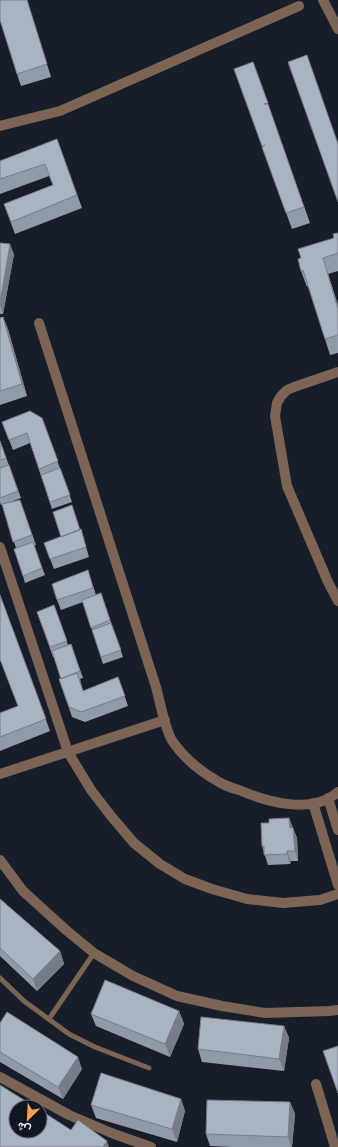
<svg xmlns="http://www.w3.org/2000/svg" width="338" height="1147" font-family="Inter,Vazirmatn,sans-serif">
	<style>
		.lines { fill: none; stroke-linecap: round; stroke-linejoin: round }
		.lane { stroke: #7b6454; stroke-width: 5 }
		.street { stroke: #7b6454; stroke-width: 10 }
		.wall { fill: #919aa8 }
		.shaded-wall { fill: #767d88 }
		.building { fill: #a9b3c3; stroke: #767d88 }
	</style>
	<rect width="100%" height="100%" fill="#171e2a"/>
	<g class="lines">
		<path class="lane" d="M0,978L24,1001L69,1034L95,1047L149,1068
			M49,1019L94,953"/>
		<path class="street" d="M323,0L338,29
			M0,126L60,111L299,6
			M39,323L156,687C160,701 165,731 173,742C185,759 201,772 219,782C225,786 232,788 239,790C267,802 312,815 338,792
			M338,372L294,387L287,390L281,396L277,403L275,416L287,486L328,582L338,601
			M0,547L68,752L91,790L111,816L134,843L160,864L185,879L212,889L247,899L283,903L320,900L338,894
			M0,774L165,720
			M328,798L338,830
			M313,803L338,885
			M0,860L23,891L66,930L94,953L133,976L177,996L222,1006L265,1013L329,1011L338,1010
			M0,1077L69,1115L114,1134L151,1147
			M316,1084L335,1147"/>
	</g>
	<path class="wall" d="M0,0H27L51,77L21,86L17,74Z
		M253,62L310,223L292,229L234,69Z
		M57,139L82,208L15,234L4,204L53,185L49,176L0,194V161Z
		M338,233V271L328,274L338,305V353L330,355L325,339L308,286L307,287L301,271V258L334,238Z
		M0,243L14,254L3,314H0Z
		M3,317L8,329L27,396L0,405V318Z
		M42,418L72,502L52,509L30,443L13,450L2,422Z
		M0,441L21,498L8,503L20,500L36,545L34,546L45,575L25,583L23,576L16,548L2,505H1L0,502Z
		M81,529L89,557L54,569L44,543Z
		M88,570L96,595L101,593L123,657L103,664L83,602L61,610L57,600Z
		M0,595L50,731L0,751V713L18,706L0,660Z
		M54,605L68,645L71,644L83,678L80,679L83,691L118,677L128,706L85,722L72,717L59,679H61L54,657H53L37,612Z
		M289,818L297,838L298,861H291L290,864L268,865L262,846L269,823Z
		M0,899L60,951L64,964L37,991L0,956Z
		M179,1011L184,1024L170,1057L96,1026L91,1014Z
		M0,1023L82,1069L63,1099L0,1062Z
		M284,1026L289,1038L284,1071L202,1062L198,1049Z
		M181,1099L185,1111L177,1142L96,1118L91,1105Z
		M290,1102L295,1114L292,1147H233L210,1146L206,1134Z"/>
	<path class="shaded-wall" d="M10,244L14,254L3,314L0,305V303Z
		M323,258L328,274L338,305V309Z
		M3,317L8,329L27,396L22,384Z
		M289,818L293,828H290Z
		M293,828L297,838L298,861L295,851Z
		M287,851L291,861L290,864L287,854Z
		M60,951L64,964L37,991L33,979Z
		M179,1011L184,1024L170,1057L165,1044Z
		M284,1026L289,1038L284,1071L279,1059Z
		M78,1057L82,1069L63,1099L58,1087Z
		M181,1099L185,1111L177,1142L172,1129Z
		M290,1102L295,1114L292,1147H291L288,1137Z
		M107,1141L109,1147H103Z"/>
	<path class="building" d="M0,0H27L47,64L17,74L0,20Z
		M307,55L338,144V202L288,62Z
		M253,62L268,103L264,104H268L304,207L286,213L262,147L265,145L262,146L234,69Z
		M57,139L77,195L11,222L4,204L53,185L45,164L0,179V161Z
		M338,233V253L323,258L338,309V335L325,339L303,270L301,271L298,259L301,258L298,249L334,238L333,234Z
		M0,243L10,244L0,303Z
		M3,317L22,384L0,391V318Z
		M30,411L42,418L58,461L39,469L27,433L9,440L2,422Z
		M0,441L6,458L0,460Z
		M9,465L18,491L0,498V468Z
		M60,468L70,495L50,502L41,475Z
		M20,500L32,535L13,542L2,504Z
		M72,505L80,530L61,537L53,512Z
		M81,529L86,547L50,559L44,543Z
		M33,542L42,568L23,576L14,549Z
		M88,570L93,588L57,600L52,584Z
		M101,593L110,620L91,628L82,600Z
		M0,595L46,719L0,737V713L18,706L0,659Z
		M54,605L67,641L50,647L37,612Z
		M111,623L121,650L101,657L92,630Z
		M71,644L80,671L61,679L52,651Z
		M77,673L83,691L118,677L125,696L81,712L69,707L59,679Z
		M289,818L290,828H293L295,851H287V854L264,855V846H262L261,823H269V819Z
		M0,899L60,951L33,979L0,948Z
		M105,980L179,1011L165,1044L91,1014Z
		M7,1012L78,1057L58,1087L0,1052V1023Z
		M201,1017L284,1026L279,1059L198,1049Z
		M338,1046V1093L323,1051Z
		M101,1073L181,1099L172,1129L91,1105Z
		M0,1085L35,1107H16V1131H40V1110L71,1130L78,1120L107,1141L103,1147H0Z
		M207,1100L290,1102L288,1137L206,1134Z"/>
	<g transform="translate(28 1119) rotate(204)"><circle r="19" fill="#0f1521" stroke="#676c77"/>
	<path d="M0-3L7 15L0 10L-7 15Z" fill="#f7a14a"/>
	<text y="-6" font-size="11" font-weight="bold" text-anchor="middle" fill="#eaeef7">ش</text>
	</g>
</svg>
